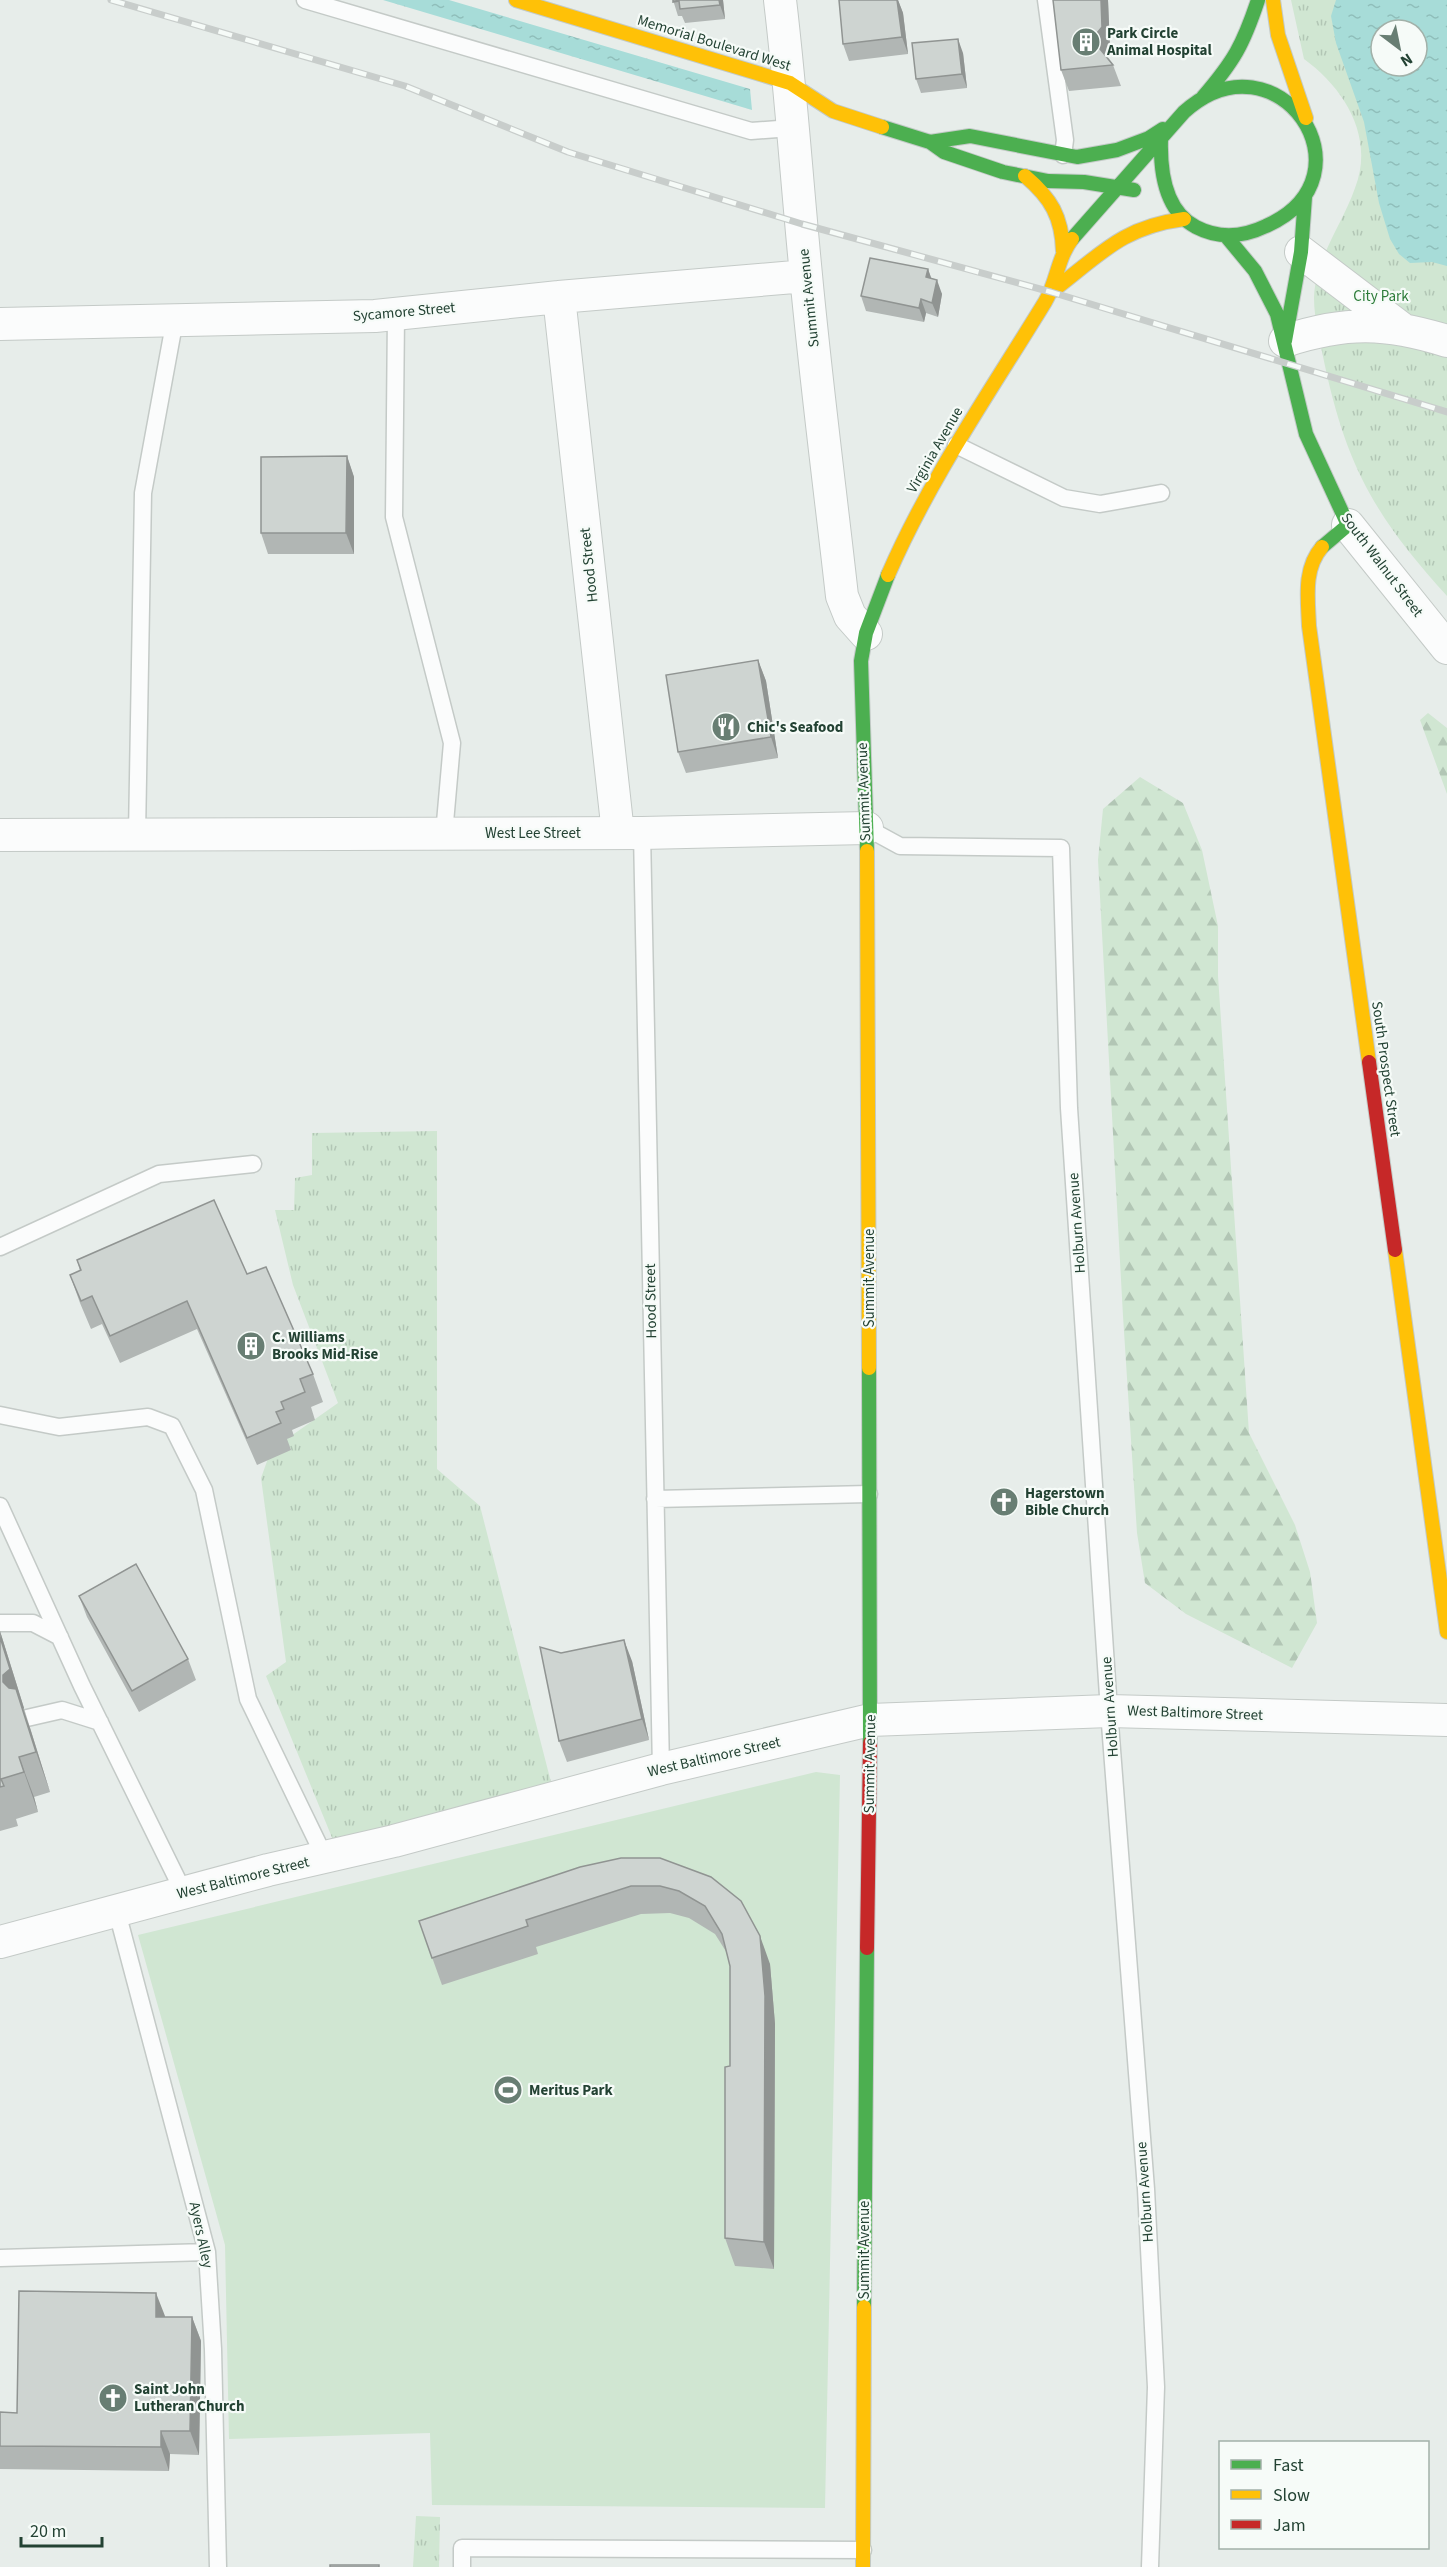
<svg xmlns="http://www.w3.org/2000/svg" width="1447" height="2567" font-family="'Source Sans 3',sans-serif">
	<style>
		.grass { fill: url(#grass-tufts); fill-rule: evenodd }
		.forest { fill: url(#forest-firs) }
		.garden { fill: #d0e6d2 }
		.water { fill: url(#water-ripples); fill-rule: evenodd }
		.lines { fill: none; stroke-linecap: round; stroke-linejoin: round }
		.lane-casing { stroke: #c4cac7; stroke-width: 19 }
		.street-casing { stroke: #c4cac7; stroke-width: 34 }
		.fast-casing { stroke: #c3cac7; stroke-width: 16 }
		.slow-casing { stroke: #c3cac7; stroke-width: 16 }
		.jam-casing { stroke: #c3cac7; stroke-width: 16 }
		.lane { stroke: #fbfcfc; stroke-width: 16 }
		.street { stroke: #fbfcfc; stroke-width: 32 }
		.fast { stroke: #4caf50; stroke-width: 14 }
		.slow { stroke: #ffc107; stroke-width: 14 }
		.jam { stroke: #c62828; stroke-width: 14 }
		.rail-casing { stroke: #c8cdcb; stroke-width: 7 }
		.rail { stroke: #f6fbf8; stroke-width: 4.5; stroke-dasharray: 14; stroke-linecap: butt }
		.wall { fill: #b1b6b4 }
		.shaded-wall { fill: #909492 }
		.building { fill: #ced4d1; stroke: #909492; stroke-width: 1.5 }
		.labels { text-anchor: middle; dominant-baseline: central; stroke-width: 4.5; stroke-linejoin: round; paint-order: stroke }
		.poi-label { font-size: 15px; font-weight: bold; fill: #234233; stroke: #f6fbf8; text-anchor: start }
		.street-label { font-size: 15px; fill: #234233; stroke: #f6fbf8 }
		.park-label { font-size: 15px; fill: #2b7b38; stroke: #f6fbf8 }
	</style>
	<defs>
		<pattern id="grass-tufts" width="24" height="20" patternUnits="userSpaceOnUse" patternTransform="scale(1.5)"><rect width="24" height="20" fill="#d0e6d2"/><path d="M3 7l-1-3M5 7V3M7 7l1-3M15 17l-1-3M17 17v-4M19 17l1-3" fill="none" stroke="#b2c6b5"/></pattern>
		<pattern id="forest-firs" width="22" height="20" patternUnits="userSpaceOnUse" patternTransform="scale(1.5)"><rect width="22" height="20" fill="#d0e6d2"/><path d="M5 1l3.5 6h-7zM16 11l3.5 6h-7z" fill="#b2c6b5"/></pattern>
		<pattern id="water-ripples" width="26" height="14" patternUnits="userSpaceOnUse" patternTransform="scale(1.5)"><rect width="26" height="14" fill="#a7dcd8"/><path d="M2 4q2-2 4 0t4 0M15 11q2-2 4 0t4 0" fill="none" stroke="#8fbeba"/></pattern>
	</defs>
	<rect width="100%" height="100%" fill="#e7edea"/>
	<path class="grass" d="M1291,0H1447V596C1377,519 1347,468 1325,366C1321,345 1314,320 1314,298C1315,259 1342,225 1355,188C1375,137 1344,88 1304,59ZM1381,30H1417V66H1381Z
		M437,1131V1469L480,1506L552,1786L333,1840L266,1676L286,1662L261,1478L271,1450L338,1403L293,1285L275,1210H294L295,1178L312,1175V1133Z
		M416,2516L440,2517L439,2567H413Z"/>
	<path class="forest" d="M1428,713L1447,728V794L1420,720Z
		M1140,777L1183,803L1202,850L1218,926V976L1249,1433L1295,1525L1310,1572L1317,1623L1292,1668L1186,1614L1145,1583L1137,1533L1123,1316L1098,860L1103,809Z"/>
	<path class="garden" d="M816,1772L840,1775L825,2508L432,2505L430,2433L229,2439L225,2245L138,1935Z"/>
	<path class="water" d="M383,0H449L750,89L752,110Z
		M1336,0H1447V266L1432,262L1410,263L1399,254L1390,239L1379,203L1364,122L1336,43L1331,16ZM1381,30H1417V66H1381Z"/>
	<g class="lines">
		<g class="lane-casing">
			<path id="lane" d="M305,0L751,131L791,128
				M1046,0L1065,140L1063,155
				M396,314L394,517L452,743L444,834
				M956,445L1064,498L1100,504L1161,493
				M867,828L900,846L1061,848L1069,1108L1109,1711L1146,2189L1156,2387L1150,2567
				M642,833L661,1769
				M137,835L143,493L175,319
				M0,1247L159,1174L253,1164
				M0,1415L59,1427L148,1417L172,1426L204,1490L248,1699L325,1858
				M655,1499L869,1494
				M0,1506L82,1686L184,1893
				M0,1623H33L60,1637
				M27,1718L62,1710L100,1722
				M117,1912L207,2252L213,2349L218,2567
				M0,2258L207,2252
				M462,2567V2548L863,2550"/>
		</g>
		<g class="street-casing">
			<path id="street" d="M780,0C791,92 797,184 806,275C816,382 830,489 842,596L850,616L866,634
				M1301,252L1401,328
				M559,297L618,833
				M0,324L375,316L559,297L806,276
				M1285,341C1346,321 1386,322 1447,341
				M1348,525L1447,648
				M0,835L642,833L867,828
				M0,1942L268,1870L394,1841L661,1769L870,1720L1109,1711L1447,1720"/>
		</g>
		<g class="fast-casing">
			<path id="fast" d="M1203,97C1234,61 1243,45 1258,0
				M882,127L930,142L944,152L1003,172L1048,181L1084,182L1134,190
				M930,142L970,136L1077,157L1117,150L1149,138L1163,129
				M1226,236L1255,271L1277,314L1306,434L1348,525L1322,547
				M1072,239L1184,112C1277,28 1379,176 1266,226C1243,237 1219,239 1196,227C1165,211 1160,171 1161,139
				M1285,341L1301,252L1305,197
				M867,851L861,661L866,633L888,575
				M869,1368L870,1743
				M864,2307L867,1948"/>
		</g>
		<g class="slow-casing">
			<path id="slow" d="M516,0L790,83L833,111L882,127
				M1273,0L1278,35L1306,118
				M1025,176C1051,198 1062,217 1063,251
				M1051,292C1099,256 1121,227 1184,219
				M1322,547C1303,569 1308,599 1309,626L1369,1062
				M888,575C930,478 990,392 1045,302C1057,282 1057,259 1072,239
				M867,851L869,1368
				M1395,1250L1447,1632
				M863,2567L864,2307"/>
		</g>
		<g class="jam-casing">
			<path id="jam" d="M1369,1062L1395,1250
				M867,1948L870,1743"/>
		</g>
		<use href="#lane" class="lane"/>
		<use href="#street" class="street"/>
		<use href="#fast" class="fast"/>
		<use href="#slow" class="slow"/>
		<use href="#jam" class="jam"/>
		<g class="rail-casing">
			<path id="rail" d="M111,0L405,86L568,152L802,224L1051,292L1447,412"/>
		</g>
		<use href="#rail" class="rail"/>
	</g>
	<path class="wall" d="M673,0H723L725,19L685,23L682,16H678Z
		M839,0H898L903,13L908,54L849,61L843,44Z
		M1053,0H1108L1110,48L1104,54L1113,65L1121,86L1069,91L1061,70Z
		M963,53L967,88L921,93L916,79Z
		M928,269L931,278L942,294L938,317L926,313L924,322L866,311L861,296Z
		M347,456L354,477V554H268L261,533Z
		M758,660L766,681L778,758L686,773L678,752Z
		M77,1260L247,1274L313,1374L323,1402L311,1407L315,1420L292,1430L294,1436L287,1439L291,1450L257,1465L197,1329L120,1363L102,1324L91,1329L80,1303L70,1275L80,1271Z
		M79,1596L188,1659L196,1680L139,1712L87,1617Z
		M0,1631L50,1792L34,1797L38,1812L16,1819L18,1826L0,1831Z
		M561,1653L632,1661L649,1740L567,1762L559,1741Z
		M660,1858L770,1964L775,2024L774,2269L735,2266L725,2238L730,2066V1966L727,1953L715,1934L689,1918L670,1913L641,1914L536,1947L538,1954L442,1985L419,1921Z
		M165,2317H192L201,2341L199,2455L170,2454L169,2471L0,2469V2412L17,2413Z"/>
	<path class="shaded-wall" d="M719,0H723L725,19L720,5Z
		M897,0H898L903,13L908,54L902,37Z
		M1101,0H1108L1110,48L1099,60L1092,39Z
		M958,39L963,53L967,88L962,74Z
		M928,269L933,283L926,277Z
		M937,280L942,294L938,317L932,303Z
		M921,299L926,313L924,322L919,308Z
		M347,456L354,477V554L346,533Z
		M758,660L766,681L778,758L771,737Z
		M0,1631L24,1708L23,1709L30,1728L50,1792L36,1752L3,1682Z
		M624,1640L632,1661L649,1740L642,1719Z
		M19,1757L34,1797L38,1812L24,1772Z
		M760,1936L770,1964L775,2024L774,2269L764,2242Z
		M156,2293L165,2316V2340L156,2317Z
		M192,2317L201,2341L199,2455L190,2431Z
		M161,2431L170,2454L169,2471L161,2447Z"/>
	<path class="building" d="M673,0H719L720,5L680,9L679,1L673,2Z
		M839,0H897L902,37L843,44Z
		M1053,0H1101L1102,27L1092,39L1113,65L1061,70Z
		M958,39L962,74L916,79L912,43Z
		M870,258L928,269L926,277L937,280L932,303L921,299L919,308L861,296Z
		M347,456L346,533H261V457Z
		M758,660L771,737L678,752L666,675Z
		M214,1200L247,1274L266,1267L313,1374L300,1379L305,1392L281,1402L284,1409L276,1412L281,1423L247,1438L187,1301L110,1336L92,1296L81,1301L70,1275L81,1270L77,1260Z
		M136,1564L188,1659L132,1691L79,1596Z
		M0,1637L10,1669L3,1675V1682L9,1688L16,1689L36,1752L19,1757L24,1772L1,1779L4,1786L0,1787Z
		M624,1640L642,1719L559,1741L540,1647L561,1653Z
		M621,1858H660L711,1877L741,1901L760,1936L765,1996L764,2242L725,2238V2067L730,2066V1966L722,1934L705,1906L679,1891L660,1886H631L526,1920L528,1926L432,1958L419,1921L580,1867Z
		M19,2291L156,2293V2317H192L190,2431H161V2447L0,2446V2412L17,2413Z
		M330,2565H379V2567H330Z"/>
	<defs>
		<g id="building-disc" transform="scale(1.5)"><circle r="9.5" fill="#687e73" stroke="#f6fbf8"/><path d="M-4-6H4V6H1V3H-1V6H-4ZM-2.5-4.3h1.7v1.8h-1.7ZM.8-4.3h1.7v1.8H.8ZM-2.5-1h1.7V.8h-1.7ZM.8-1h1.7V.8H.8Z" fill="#fff"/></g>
		<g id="restaurant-disc" transform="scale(1.5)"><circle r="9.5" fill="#687e73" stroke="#f6fbf8"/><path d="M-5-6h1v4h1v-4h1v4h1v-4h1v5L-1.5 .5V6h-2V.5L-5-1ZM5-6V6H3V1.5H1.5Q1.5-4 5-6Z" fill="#fff"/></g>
		<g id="church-disc" transform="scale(1.5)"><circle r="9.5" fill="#687e73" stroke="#f6fbf8"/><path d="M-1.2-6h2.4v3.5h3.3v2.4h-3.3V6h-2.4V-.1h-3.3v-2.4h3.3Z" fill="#fff"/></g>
		<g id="stadium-disc" transform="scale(1.5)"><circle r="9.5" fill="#687e73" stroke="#f6fbf8"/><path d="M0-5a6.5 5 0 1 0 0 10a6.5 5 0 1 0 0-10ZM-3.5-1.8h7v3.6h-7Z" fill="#fff"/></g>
	</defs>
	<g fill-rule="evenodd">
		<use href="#building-disc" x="1086" y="42"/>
		<use href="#restaurant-disc" x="726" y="727"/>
		<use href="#building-disc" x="251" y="1346"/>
		<use href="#church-disc" x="1004" y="1502"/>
		<use href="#stadium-disc" x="508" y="2090"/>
		<use href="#church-disc" x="113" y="2398"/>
	</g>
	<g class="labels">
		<g class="poi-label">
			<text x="1107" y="33">Park Circle<tspan x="1107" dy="17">Animal Hospital</tspan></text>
			<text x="747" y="727">Chic's Seafood</text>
			<text x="272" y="1337">C. Williams<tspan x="272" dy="17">Brooks Mid‐Rise</tspan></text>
			<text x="1025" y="1493">Hagerstown<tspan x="1025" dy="17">Bible Church</tspan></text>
			<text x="529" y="2090">Meritus Park</text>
			<text x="134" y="2389">Saint John<tspan x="134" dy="17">Lutheran Church</tspan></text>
		</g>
		<g class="street-label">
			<text transform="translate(714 43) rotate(17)">Memorial Boulevard West</text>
			<text transform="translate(809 298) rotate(-96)">Summit Avenue</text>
			<text transform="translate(404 312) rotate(-5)">Sycamore Street</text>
			<text transform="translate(935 450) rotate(-60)">Virginia Avenue</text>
			<text transform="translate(589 565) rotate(-96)">Hood Street</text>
			<text transform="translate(1382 565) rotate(53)">South Walnut Street</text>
			<text transform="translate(864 792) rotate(-92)">Summit Avenue</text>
			<text x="533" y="833">West Lee Street</text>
			<text transform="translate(1386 1069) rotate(82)">South Prospect Street</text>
			<text transform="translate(1077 1223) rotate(-94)">Holburn Avenue</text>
			<text transform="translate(869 1278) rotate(-90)">Summit Avenue</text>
			<text transform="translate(651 1301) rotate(-91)">Hood Street</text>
			<text transform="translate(1110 1707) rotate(-94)">Holburn Avenue</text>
			<text transform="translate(1195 1713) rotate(2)">West Baltimore Street</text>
			<text transform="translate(714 1757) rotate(-13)">West Baltimore Street</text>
			<text transform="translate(870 1764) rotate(-89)">Summit Avenue</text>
			<text transform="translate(243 1878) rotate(-14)">West Baltimore Street</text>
			<text transform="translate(1145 2192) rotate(-94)">Holburn Avenue</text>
			<text transform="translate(201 2235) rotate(78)">Ayers Alley</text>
			<text transform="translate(864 2250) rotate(-90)">Summit Avenue</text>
		</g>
		<g class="park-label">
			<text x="1381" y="296">City Park</text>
		</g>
	</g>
	<rect x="1219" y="2441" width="210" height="108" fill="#f6fbf8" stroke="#a2b1a9" stroke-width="1.5"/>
	<rect x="1231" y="2460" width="30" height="9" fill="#4caf50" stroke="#a2b1a9" stroke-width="1.5"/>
	<text x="1273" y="2471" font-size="18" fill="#234233">Fast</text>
	<rect x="1231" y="2490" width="30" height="9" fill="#ffc107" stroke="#a2b1a9" stroke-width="1.5"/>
	<text x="1273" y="2501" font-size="18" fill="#234233">Slow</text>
	<rect x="1231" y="2520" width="30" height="9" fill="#c62828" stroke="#a2b1a9" stroke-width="1.5"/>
	<text x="1273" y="2531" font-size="18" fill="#234233">Jam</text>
	<g transform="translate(1399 48) rotate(148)"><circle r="28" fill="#f6fbf8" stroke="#a2b1a9" stroke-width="1.5"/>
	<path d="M0-4.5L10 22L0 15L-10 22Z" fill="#687e73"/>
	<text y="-9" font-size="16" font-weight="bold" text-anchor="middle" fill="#234233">N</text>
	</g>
	<path d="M21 2537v9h81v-9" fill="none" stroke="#234233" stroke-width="3"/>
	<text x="30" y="2537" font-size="18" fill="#234233" stroke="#f6fbf8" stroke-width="4.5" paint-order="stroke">20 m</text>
</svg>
